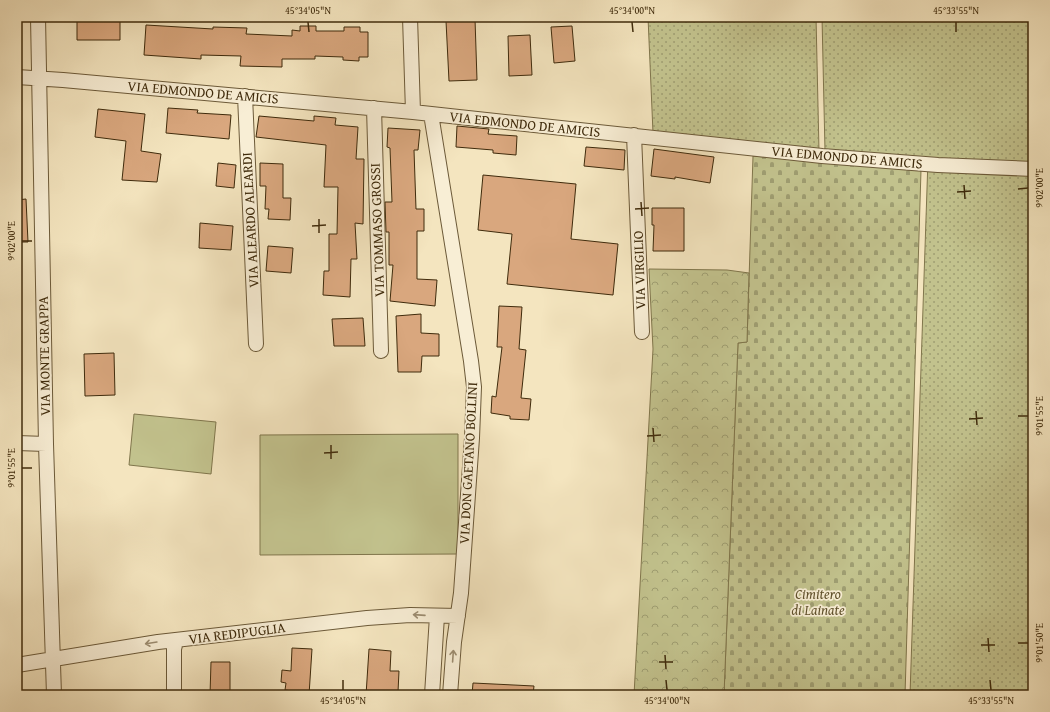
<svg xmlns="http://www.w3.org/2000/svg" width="1050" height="712" font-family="'Gentium Book Plus',serif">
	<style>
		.grass { fill: url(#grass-dots); stroke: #80764c }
		.cemetery { fill: url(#cemetery-stones); stroke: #80764c }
		.park { fill: url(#park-crowns); stroke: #80764c }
		.pitch { fill: #c2c28d; stroke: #80764c }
		.building { fill: #d9a77e; stroke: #3f2b0c }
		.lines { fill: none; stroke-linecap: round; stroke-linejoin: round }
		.street-casing { stroke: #6c5a39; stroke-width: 16 }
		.street { stroke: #f8eed5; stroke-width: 14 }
		.oneway { stroke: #9c8c70 }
		.ticks { fill: none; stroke: #3f2b0c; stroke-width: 1.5 }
		.labels { text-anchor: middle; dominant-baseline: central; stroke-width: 3.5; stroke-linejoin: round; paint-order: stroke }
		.street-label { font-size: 14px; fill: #3f2b0c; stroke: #f8eed5 }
		.park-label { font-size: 14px; font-style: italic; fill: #60512c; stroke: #f8eed5 }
		.neatline { fill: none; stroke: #3f2b0c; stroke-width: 1.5 }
		.ticks-label { font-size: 10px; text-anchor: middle; fill: #3f2b0c }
	</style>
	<defs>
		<pattern id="grass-dots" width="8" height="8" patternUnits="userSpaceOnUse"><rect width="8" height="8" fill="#c2c28d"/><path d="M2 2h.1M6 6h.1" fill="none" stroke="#9f9e72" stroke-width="1.8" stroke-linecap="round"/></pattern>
		<pattern id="cemetery-stones" width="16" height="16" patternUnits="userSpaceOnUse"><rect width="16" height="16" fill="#c2c28d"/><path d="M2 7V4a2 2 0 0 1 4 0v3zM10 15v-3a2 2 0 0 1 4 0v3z" fill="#9f9e72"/></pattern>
		<pattern id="park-crowns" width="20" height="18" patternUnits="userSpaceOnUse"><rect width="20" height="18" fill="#c2c28d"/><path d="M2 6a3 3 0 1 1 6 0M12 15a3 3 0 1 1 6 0" fill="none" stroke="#9f9e72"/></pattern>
	</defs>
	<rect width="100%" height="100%" fill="#f4e5bf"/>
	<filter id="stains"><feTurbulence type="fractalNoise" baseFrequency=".005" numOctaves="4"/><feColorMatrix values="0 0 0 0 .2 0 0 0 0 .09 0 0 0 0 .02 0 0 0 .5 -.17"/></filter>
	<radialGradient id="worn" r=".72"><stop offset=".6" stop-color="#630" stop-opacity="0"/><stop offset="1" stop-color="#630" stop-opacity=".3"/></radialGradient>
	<path class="grass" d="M648,17H816L819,151L653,133Z
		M822,17H1033V695H910L928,159L825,151Z"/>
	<path class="cemetery" d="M753,156L921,170L905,695H724L738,343L747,342Z"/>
	<path class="park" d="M649,269L727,270L749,273L747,342L738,343L724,695H634L653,349Z"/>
	<path class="pitch" d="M134,414L216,422L211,474L129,465Z
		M458,434V554L260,555V435Z"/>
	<path class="building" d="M77,17H120V40H77Z
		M475,19L477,80L449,81L446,21Z
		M146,25L213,29V27L247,28L246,34L292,36V30L300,31V26H316V31H344V27H360V32H368V57H359V61L343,60V57L315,56V59H282V67L240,66L241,56L201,55V59L144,55Z
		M572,26L575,61L554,63L551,27Z
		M530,35L532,75L509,76L508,36Z
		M168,108L198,110L197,113L231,115L229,139L166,133Z
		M98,109L145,114L141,151L161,154L157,182L122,180L126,141L95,137Z
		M259,116L314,121V116L336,118L335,125L358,127L356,159H364L363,224L355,223L357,259H351L350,297L323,295L324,271H329V234H337L338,187H324L326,145L256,137Z
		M457,126L489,129L488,134L517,136L516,155L493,153V150L456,147Z
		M388,128L420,130L418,150H414L416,209H424V231H417V279L437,280L435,306L390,301L393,265H389V232H386L385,202H392L390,148L387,147Z
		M586,147L625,150L624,170L584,166Z
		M654,149L714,157L710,183L675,177V179L651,176Z
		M218,163L236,165L234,188L216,186Z
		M260,163L283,164V198H291L290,220L268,219L269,209H265L266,186H260Z
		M483,175L576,184L571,239L618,244L613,295L507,284L512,234L478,230Z
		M26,199L28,242H17V200Z
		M652,208H684V251H653L654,225H652Z
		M200,223L233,226L231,250L199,248Z
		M268,246L293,248L291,273L266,271Z
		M499,306L522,307L519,349L526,350L521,398L531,399L529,420L510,419V416L491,413L492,396L496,397L502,347H497Z
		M421,314V333L439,334V356H422L421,372H398L396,316Z
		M363,318L365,346H334L332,319Z
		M114,353L115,395L85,396L84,354Z
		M292,648L312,649L309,695H292V691L285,690L286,683L281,682L282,670L291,671Z
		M369,649L391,651L390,671H399L398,692L393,693V695H366Z
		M211,662H230V695H210Z
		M473,683L534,686L533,695H472Z"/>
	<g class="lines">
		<g class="street-casing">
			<path id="street" d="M38,17L46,444L54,695
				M410,17L413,112
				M17,77L63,80L413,112L822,156L938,165L1033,169
				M245,96L256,344
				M374,108L381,351
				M431,114L471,361L474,387L472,438L461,593L454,642L450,695
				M634,135L642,332
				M17,443L46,444
				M17,665L158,642L367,618L410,615L458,616
				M174,695V649L176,641
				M432,695L437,616"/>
		</g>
		<use href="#street" class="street"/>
	</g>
	<defs><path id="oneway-shaft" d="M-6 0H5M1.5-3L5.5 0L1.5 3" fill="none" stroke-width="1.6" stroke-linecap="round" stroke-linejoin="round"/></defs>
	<g class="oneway">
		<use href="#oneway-shaft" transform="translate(419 615) rotate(-176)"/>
		<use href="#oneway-shaft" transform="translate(151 643) rotate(171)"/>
		<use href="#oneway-shaft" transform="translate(453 656) rotate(-86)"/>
	</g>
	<path class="ticks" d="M308,22L309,32M632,22L633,32M956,22V32M964,185L965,199M1018,189L1028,188M957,192L971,191M641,202L642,216M635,209L649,208M319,219V233M312,226L326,225M22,241H32M976,411L977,425M1018,416H1028M969,419L983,418M653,428L654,442M647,436L661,435M331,445V459M324,453L338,452M22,468H32M988,638L989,652M1018,643H1028M981,645H995M665,655L666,669M659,662H673M343,680V690M666,680L667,690M990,680L991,690"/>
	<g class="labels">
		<g class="street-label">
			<text transform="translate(203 92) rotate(5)">VIA EDMONDO DE AMICIS</text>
			<text transform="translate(525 124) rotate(6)">VIA EDMONDO DE AMICIS</text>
			<text transform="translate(847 157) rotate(5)">VIA EDMONDO DE AMICIS</text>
			<text transform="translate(250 220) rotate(-93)">VIA ALEARDO ALEARDI</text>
			<text transform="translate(377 230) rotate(-92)">VIA TOMMASO GROSSI</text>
			<text transform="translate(639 270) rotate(-92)">VIA VIRGILIO</text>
			<text transform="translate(44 356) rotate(-91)">VIA MONTE GRAPPA</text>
			<text transform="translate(468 463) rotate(-87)">VIA DON GAETANO BOLLINI</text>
			<text transform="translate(237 633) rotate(-7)">VIA REDIPUGLIA</text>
		</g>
		<g class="park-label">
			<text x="818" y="594">Cimitero<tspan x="818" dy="16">di Lainate</tspan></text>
		</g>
	</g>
	<rect width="1050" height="712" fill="none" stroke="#f4e5bf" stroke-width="44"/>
	<rect x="22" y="22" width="1006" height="668" class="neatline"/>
	<g class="ticks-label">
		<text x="308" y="14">45°34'05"N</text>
		<text x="632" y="14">45°34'00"N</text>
		<text x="956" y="14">45°33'55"N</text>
		<text transform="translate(1039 188) rotate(-90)" y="4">9°02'00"E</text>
		<text transform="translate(11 241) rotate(-90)" y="4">9°02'00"E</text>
		<text transform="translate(1039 416) rotate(-90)" y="4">9°01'55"E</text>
		<text transform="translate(11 468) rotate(-90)" y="4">9°01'55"E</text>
		<text transform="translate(1039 643) rotate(-90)" y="4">9°01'50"E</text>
		<text x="343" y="704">45°34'05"N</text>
		<text x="667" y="704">45°34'00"N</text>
		<text x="991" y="704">45°33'55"N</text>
	</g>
	<rect width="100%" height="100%" filter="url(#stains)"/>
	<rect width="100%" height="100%" fill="url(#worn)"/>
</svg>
